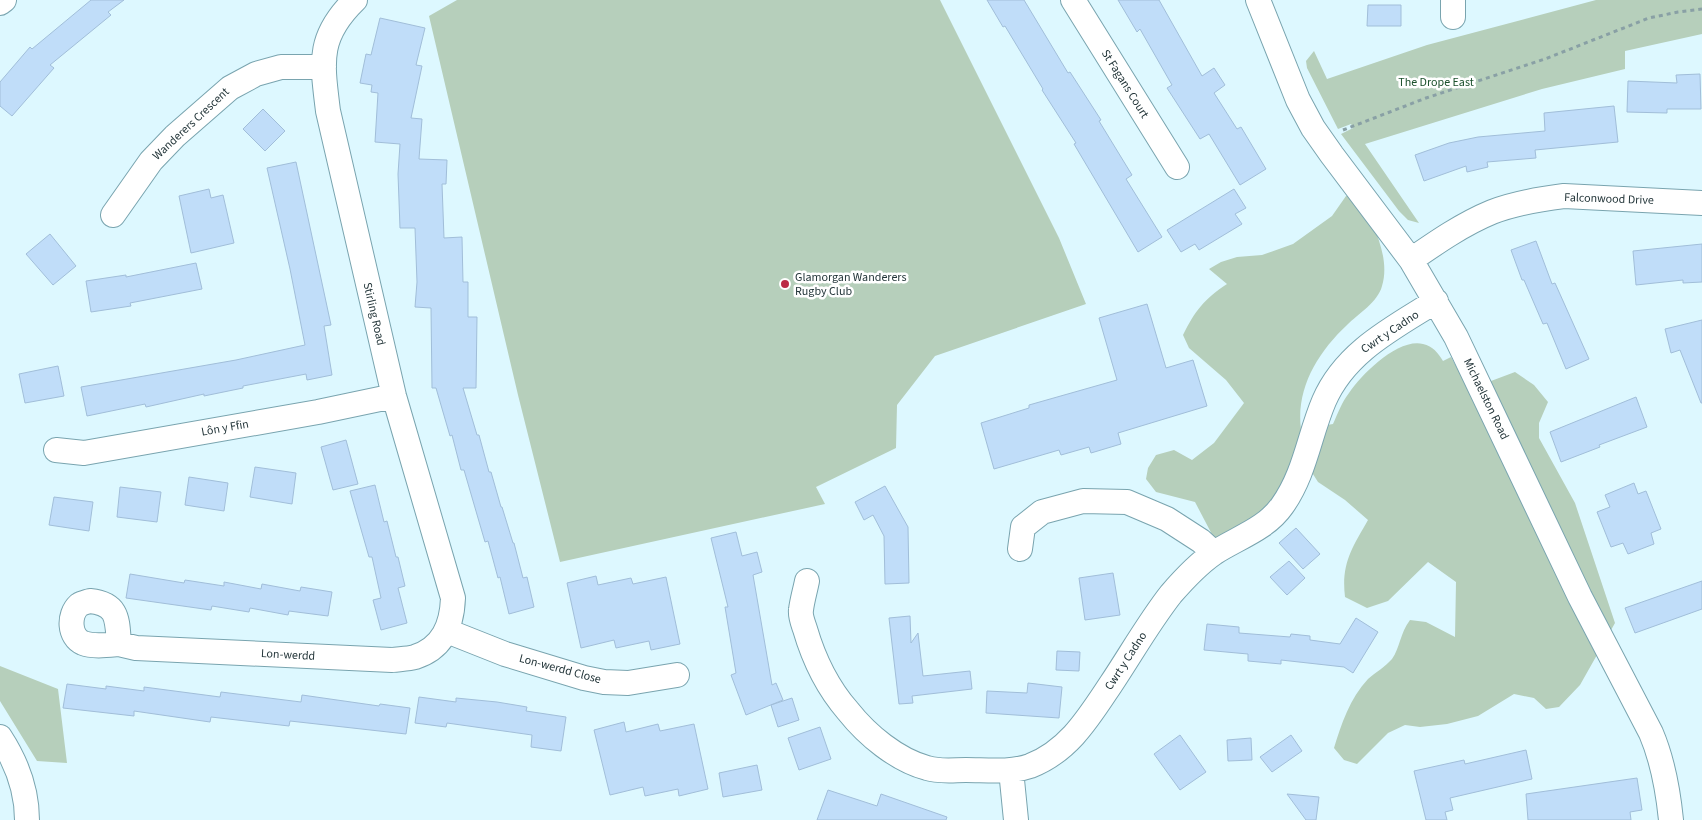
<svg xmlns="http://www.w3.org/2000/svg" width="1702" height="820" font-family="'Source Sans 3',sans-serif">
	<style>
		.green { fill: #b6cfbb }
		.building { fill: #c0ddf9; stroke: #a1bed9 }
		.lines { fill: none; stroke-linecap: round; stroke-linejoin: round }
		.minor-casing { stroke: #79a4af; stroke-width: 26 }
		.path { stroke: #89a0a5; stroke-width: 3; stroke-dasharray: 4 4; stroke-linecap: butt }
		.minor { stroke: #fff; stroke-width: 24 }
		.poi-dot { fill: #bb2a44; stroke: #fff; stroke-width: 2 }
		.labels { text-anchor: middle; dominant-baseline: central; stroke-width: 5; stroke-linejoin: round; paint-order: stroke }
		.park-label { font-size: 12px; fill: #1b502c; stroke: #fff }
		.street-label { font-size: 12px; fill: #24363a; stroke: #fff }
		.poi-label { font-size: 12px; fill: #24363a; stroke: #fff; text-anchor: start }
	</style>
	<rect width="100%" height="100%" fill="#ddf8ff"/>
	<path class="green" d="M457,0H940L1059,238L1086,304L935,356L897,405L896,448L816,487L825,504L560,562L518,395L429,16Z
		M1596,0H1702V34L1625,51V69L1542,89L1365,144L1419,223L1408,220L1399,211L1341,134L1353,128L1351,124L1338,129L1307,68L1306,61L1314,51L1327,79L1427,45Z
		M1346,196H1357C1372,220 1391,257 1382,286C1378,302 1358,314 1347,325C1315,355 1292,395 1303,440L1327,425L1333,424C1338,413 1342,402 1349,393C1362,374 1398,338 1423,344C1433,346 1438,353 1443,361L1451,357L1465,383L1475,387L1515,372L1534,385L1548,402L1539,423V438L1575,503L1615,623L1580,685L1559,707L1546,709L1534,698L1514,694L1478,716L1447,724L1420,727L1405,725L1388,733L1357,764L1344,760L1334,748C1341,725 1350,698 1368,679C1376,672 1385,667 1392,659C1400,648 1400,633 1410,620L1426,622L1455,637L1456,582L1428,562L1388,601L1367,608L1345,597C1341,564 1352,548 1368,520L1345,500L1318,482L1311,471L1274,521L1216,542L1195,502L1156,492L1146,479L1148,468L1156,455L1174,450L1192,460L1214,443L1244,403L1226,380L1189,348L1183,335C1195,311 1204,299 1227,284L1209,269L1221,262L1237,257L1262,255L1293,244L1332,216Z
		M0,666L58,689L67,763L37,761L0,701Z"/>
	<path class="building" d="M91,0H124L108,12L111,15L50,65L54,68L12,116L0,106V82L30,47L32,49Z
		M987,0H1024L1068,73L1070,72L1101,120L1099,121L1132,175L1126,179L1162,237L1138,252L1074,144L1076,143L1042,90L1043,89L1005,26L1003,27Z
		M1118,0H1159L1202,76L1214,68L1225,85L1214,93L1237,129L1241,127L1266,169L1240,185L1209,134L1200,139L1167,88L1172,85L1140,29L1137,32Z
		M1368,5H1401V26H1367Z
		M380,18L425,28L416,65L422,66L411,118L422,119L419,159L447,160L446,184H442L444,238L462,237L463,282H468V317H477L476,388H463L477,435H479L489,472H491L501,507H502L513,543H514L523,578L527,577L534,607L509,614L500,577L498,578L488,541L485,542L464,470H461L452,435L450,436L436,388H432L431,308L415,307L417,282L415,228H400L398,174L400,144L375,142L378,93L371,92L372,85L360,83L366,54L371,55Z
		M1700,74L1701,109H1667V113L1627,112L1628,81L1677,83L1676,75Z
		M1614,106L1618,142L1535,150L1536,158L1487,162L1488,167L1467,172L1466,166L1424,181L1415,155L1449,143L1478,137L1545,131L1544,113Z
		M263,109L285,131L265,151L243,129Z
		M296,162L331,325L324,326L332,375L307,380L306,374L243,386V388L204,396V394L146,407L145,404L87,416L81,387L236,360L305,345L290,269L267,168Z
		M209,189L211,198L223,195L234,243L191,253L179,196Z
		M1234,189L1246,208L1235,214L1242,224L1199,250L1195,244L1181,252L1167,230Z
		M50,234L76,266L53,285L26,254Z
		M1536,241L1552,284L1555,283L1589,359L1566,369L1547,323L1543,324L1524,280H1522L1511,250Z
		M1702,244V282L1683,283V280L1636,285L1633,251Z
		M196,263L202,289L130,303L131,306L91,312L86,281L126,275V277Z
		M1147,304L1166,368L1193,360L1207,406L1118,433L1121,444L1091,453L1089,447L1061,455L1059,450L994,469L981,423L1029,408V405L1117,380L1099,318Z
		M1702,320V403H1701L1680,350L1671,353L1665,329Z
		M58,366L64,396L25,403L19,374Z
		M1636,397L1647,427L1599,445L1600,447L1561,462L1550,432Z
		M346,440L358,484L333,490L321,447Z
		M255,467L296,473L292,504L250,497Z
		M189,477L228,483L224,511L185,505Z
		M1634,483L1638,494L1646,491L1661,529L1651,533L1654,544L1628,554L1623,543L1611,547L1597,512L1610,507L1605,495Z
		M375,485L384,522L387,521L396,557H398L405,586L398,588L407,623L381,630L373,600L381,598L372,557H369L350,491Z
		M885,486L908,527L909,583L885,584L884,536L873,515L864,520L855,502Z
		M120,487L161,492L157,522L117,517Z
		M54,497L93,502L89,531L49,525Z
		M1296,528L1320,554L1303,569L1279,543Z
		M736,532L742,556L757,552L762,572L753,575L772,685L776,683L783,700L746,715L731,675L736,673L725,607H728L711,538Z
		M1289,561L1305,578L1287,595L1270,577Z
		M1113,573L1120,615L1085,620L1079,578Z
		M130,574L184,583L185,580L224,586V582L261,589L262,584L300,591L301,587L332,592L328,616L289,611L288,615L250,608L249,612L212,606L211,610L126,598Z
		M596,576L598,585L631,578L633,584L666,577L680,644L651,650L649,641L616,648L614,640L581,648L567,583Z
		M1702,581V609L1635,633L1625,608Z
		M910,616L911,643L918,633L923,676L970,671L972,689L912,696L913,703L899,704L889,618Z
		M1356,618L1378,632L1353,673L1344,667L1281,660V664L1248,661V654L1204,650L1207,624L1239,627V633L1290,637L1291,634L1310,636V640L1340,644Z
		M1057,651L1080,652L1079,671L1056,670Z
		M1028,683L1062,687L1059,718L986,713L987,691L1027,693Z
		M67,684L106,689V686L144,691V687L220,697L221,692L301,702L302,695L379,706L380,704L410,708L406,734L290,721L289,726L211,717L210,722L134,711V716L63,708Z
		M419,697L456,702V698L497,702L527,707L526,711L566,717L561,751L531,747L532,735L447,723L446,727L415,723Z
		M792,698L799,720L778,727L771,705Z
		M624,722L626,732L658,724L660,731L694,724L708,789L679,796L678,789L645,796L643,787L610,795L594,730Z
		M820,727L831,759L799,770L788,738Z
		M1180,735L1206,772L1180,790L1154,754Z
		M1291,735L1302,751L1272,772L1260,757Z
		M1251,738L1252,760L1228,761L1227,740Z
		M1526,750L1532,779L1450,798L1453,810L1445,812L1447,820H1426L1414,771L1464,760L1465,764Z
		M757,765L762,790L723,797L719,773Z
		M1637,778L1642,810L1630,812L1631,820H1528L1526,794Z
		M828,790L877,806L881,794L947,817L946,820H817Z
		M1287,794L1319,797L1316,820H1306Z"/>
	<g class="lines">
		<g class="minor-casing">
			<path id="minor" d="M1073,0L1177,167
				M1258,0L1298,100L1313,128L1332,155L1411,260L1456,337L1580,597L1651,733C1663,761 1668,790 1671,820
				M1453,0V17
				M0,3L4,0
				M113,215L151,161L175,136L230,88L256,74L281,67H324
				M1411,260C1437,242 1463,224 1492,212C1515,203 1540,199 1564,196L1702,203
				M56,450L84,453L318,412L394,396
				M1020,549L1023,527L1042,512L1083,501L1127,502L1167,519L1201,541L1214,553
				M807,581C805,591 802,601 801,610C800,616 803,623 805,629C814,660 827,687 848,711C867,735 897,760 927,768C939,772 954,770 966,770C986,770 1010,773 1030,766C1069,751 1089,717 1111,684C1131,654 1149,622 1171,594C1184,579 1198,564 1214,553C1237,538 1266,529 1282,506C1305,474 1309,436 1324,401C1345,352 1393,328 1436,301
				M90,601C119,604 117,620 119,644C108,645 93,647 83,643C69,637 68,615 79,605C82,603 87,602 90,601Z
				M447,631L505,654L584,678L604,682L628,683L677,675
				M119,644L136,648L392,660C399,659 408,659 415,657C443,648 452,625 453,598L394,396L328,111C322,62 317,37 355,0
				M0,737C17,763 27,789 27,820
				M1011,770L1016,820"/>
		</g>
		<path class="path" d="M1343,130L1426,98L1545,59L1649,18L1678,12L1702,9"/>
		<use href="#minor" class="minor"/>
	</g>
	<circle class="poi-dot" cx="785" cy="284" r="5"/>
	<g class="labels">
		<g class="park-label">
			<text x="1436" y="82">The Drope East</text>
		</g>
		<g class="street-label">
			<text transform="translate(1125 84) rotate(58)">St Fagans Court</text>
			<text transform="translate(191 124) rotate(-43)">Wanderers Crescent</text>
			<text transform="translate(1609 199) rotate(2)">Falconwood Drive</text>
			<text transform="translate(374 314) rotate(77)">Stirling Road</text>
			<text transform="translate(1390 332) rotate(-34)">Cwrt y Cadno</text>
			<text transform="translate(1486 399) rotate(64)">Michaelston Road</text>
			<text transform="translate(225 428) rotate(-10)">Lôn y Ffin</text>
			<text transform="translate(288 655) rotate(3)">Lon-werdd</text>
			<text transform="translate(1126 661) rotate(-57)">Cwrt y Cadno</text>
			<text transform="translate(560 669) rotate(15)">Lon-werdd Close</text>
		</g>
		<g class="poi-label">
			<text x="795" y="277">Glamorgan Wanderers<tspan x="795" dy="14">Rugby Club</tspan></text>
		</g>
	</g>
</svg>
